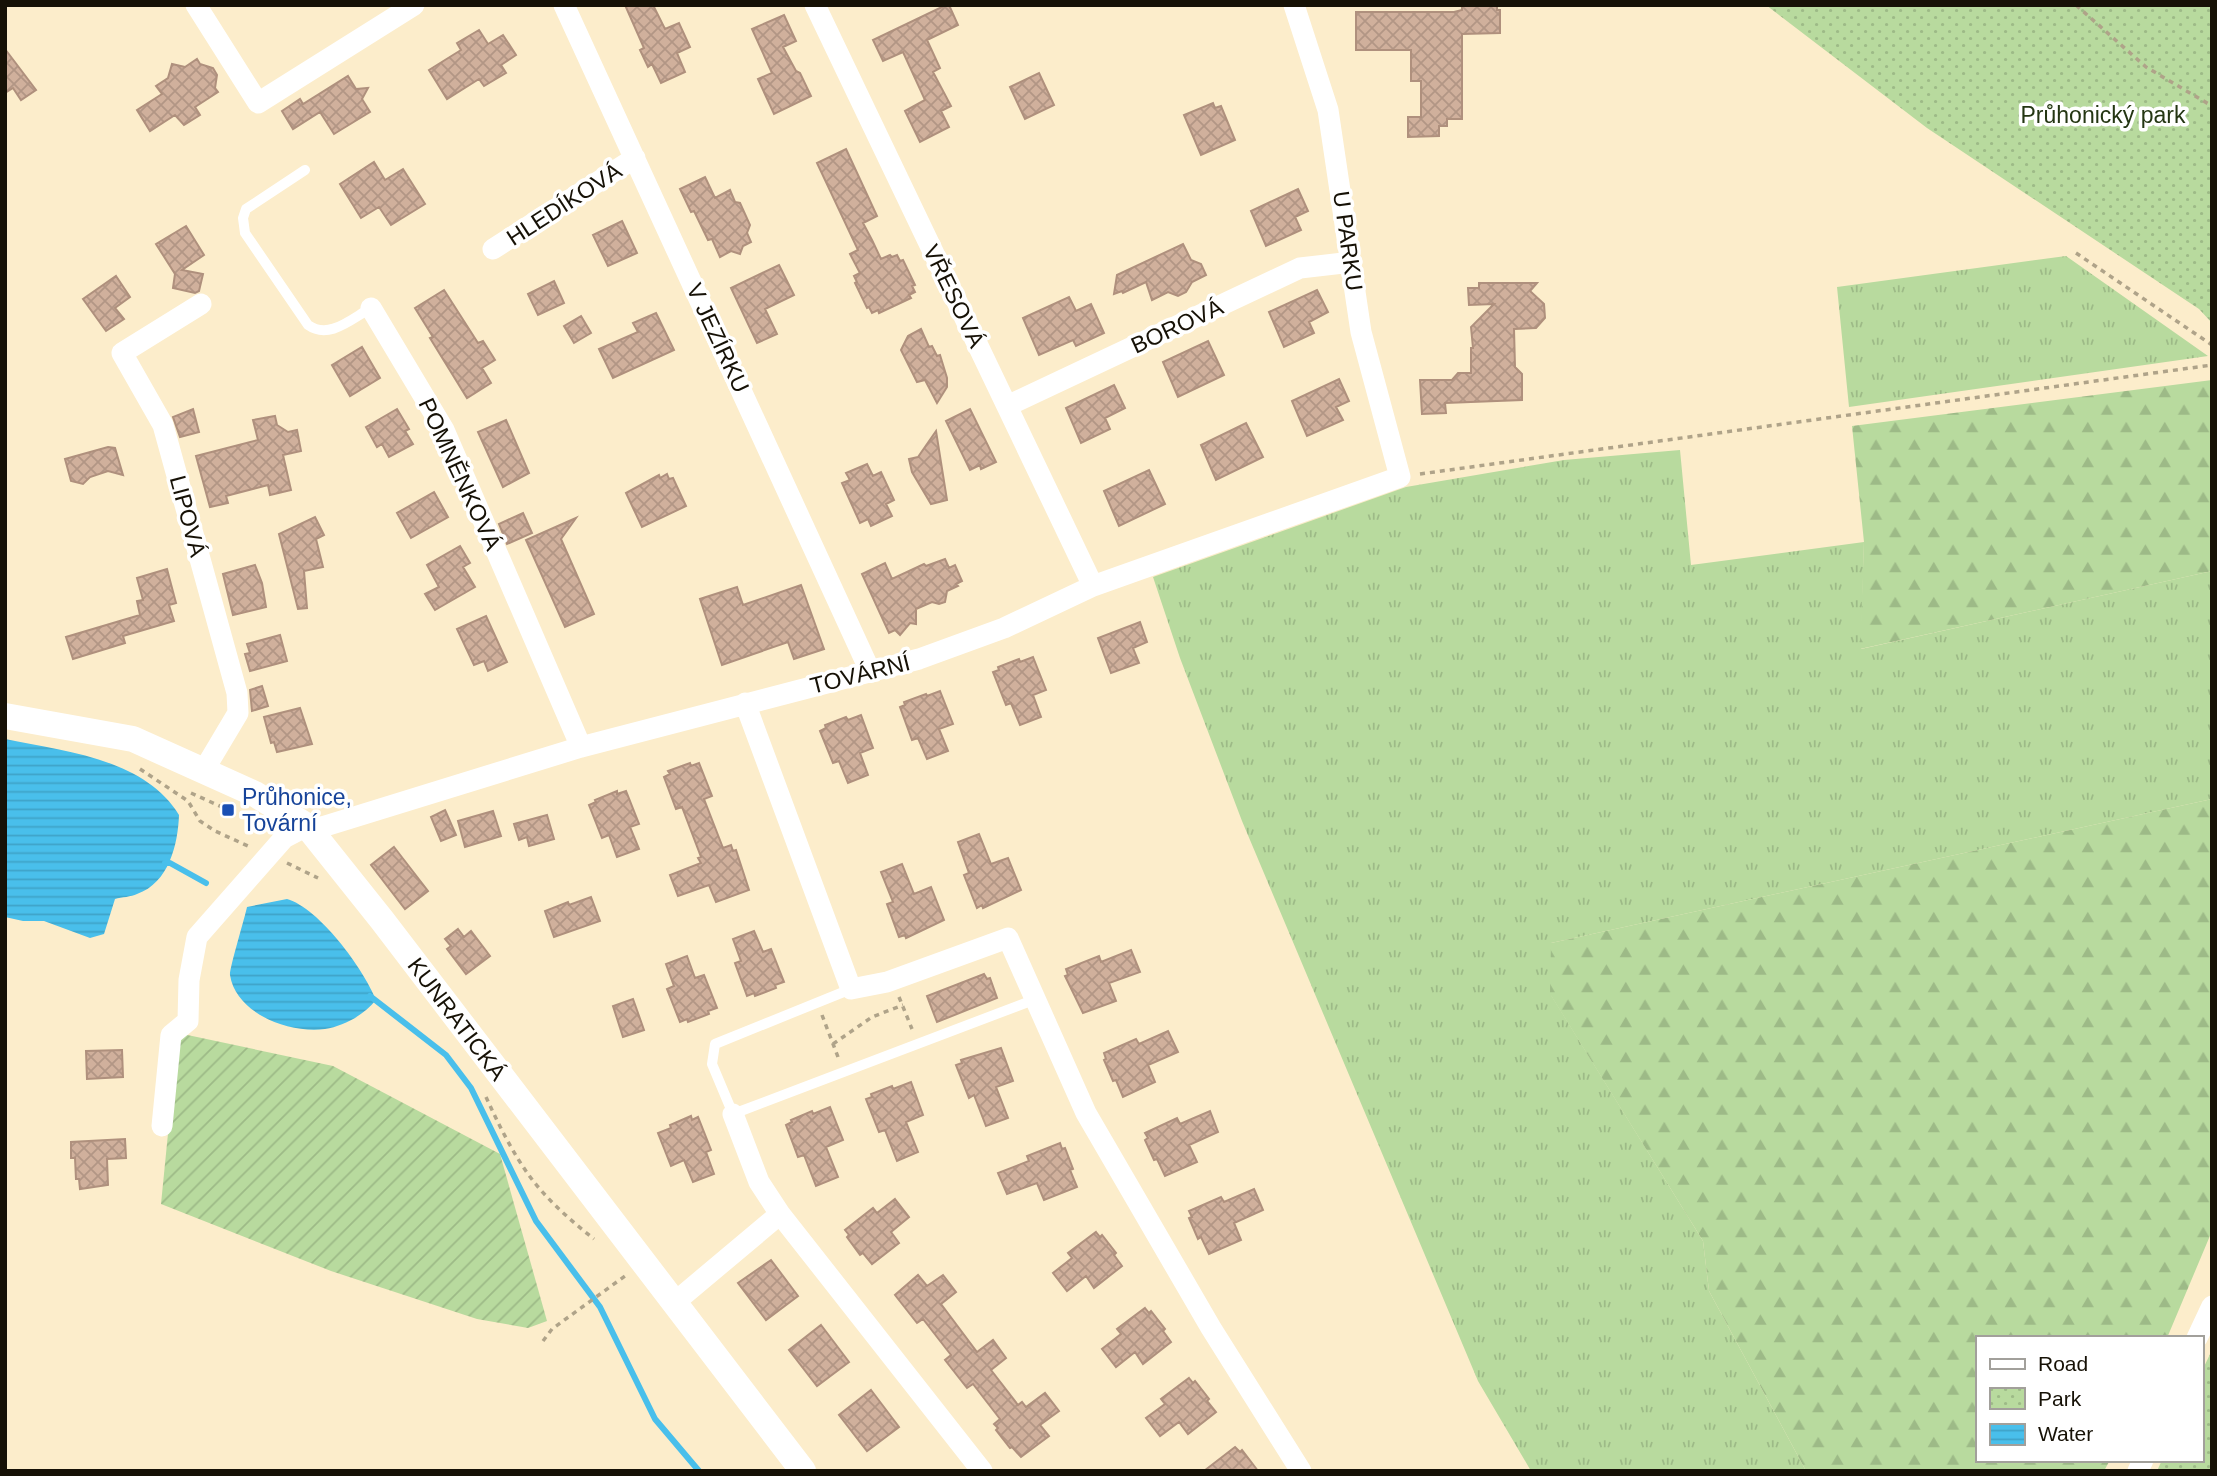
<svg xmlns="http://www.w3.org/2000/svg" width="2217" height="1476" font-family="Helvetica,sans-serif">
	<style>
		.grass { fill: url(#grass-tufts) }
		.forest { fill: url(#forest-firs) }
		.park { fill: url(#park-dots) }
		.garden { fill: url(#garden-furrows) }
		.water { fill: url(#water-rules) }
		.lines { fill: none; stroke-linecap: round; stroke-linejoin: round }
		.stream { stroke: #49bfeb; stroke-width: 6 }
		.building { fill: url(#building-cross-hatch); stroke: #af907d; stroke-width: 2 }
		.path { stroke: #afa389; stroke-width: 3.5; stroke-dasharray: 5 5; stroke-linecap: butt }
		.service { stroke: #fff; stroke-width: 10 }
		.minor { stroke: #fff; stroke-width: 21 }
		.tertiary { stroke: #fff; stroke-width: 26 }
		.transit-dot { fill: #1a4fb4; stroke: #fff; stroke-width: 2.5 }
		.labels { text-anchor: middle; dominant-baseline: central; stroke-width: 7; stroke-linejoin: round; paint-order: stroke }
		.park-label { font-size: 23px; fill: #243613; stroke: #fff }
		.street-label { font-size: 23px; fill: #161106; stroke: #fff }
		.transit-label { font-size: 23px; fill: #164399; stroke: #fff; text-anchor: start }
	</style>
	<defs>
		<pattern id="grass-tufts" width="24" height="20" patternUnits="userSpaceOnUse" patternTransform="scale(1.75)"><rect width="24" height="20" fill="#b8da9e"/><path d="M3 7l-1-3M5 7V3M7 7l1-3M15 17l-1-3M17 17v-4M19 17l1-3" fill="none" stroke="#9dba87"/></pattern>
		<pattern id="forest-firs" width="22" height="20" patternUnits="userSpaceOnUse" patternTransform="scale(1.75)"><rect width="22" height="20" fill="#b8da9e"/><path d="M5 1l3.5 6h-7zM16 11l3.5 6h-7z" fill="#9dba87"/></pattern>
		<pattern id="park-dots" width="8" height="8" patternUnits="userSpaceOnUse" patternTransform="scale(1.75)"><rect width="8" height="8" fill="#b8da9e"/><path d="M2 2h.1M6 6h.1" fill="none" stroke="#9dba87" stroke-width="1.8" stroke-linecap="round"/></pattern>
		<pattern id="garden-furrows" width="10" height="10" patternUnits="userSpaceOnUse" patternTransform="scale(1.75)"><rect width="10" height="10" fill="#b8da9e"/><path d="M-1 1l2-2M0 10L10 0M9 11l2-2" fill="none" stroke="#9dba87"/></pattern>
		<pattern id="water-rules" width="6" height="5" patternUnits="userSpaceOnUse" patternTransform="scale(1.75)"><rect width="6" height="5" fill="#49bfeb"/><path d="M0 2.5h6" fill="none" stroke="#3fa3c8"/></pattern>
		<pattern id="building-cross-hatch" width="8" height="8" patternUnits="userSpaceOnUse" patternTransform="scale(1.75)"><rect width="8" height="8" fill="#d0b09c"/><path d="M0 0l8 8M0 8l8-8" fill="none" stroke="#b29685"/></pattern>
	</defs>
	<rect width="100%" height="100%" fill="#fcedcb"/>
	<path class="grass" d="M2066,256L2208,356L1849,407L1837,287Z
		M1680,450L1691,565L1864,542L1861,649L2212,571V799L1551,943V995L1703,1241L1709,1291L1806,1471H1531L1478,1381L1242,821L1180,658L1153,577L1406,487L1564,460Z"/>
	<path class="forest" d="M2212,380V571L1860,649L1864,542L1852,426Z
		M2212,799V1231L2167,1338H1977V1460H2110L2104,1471H1806L1709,1291L1703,1241L1550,994L1551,943Z"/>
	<path class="park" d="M1766,5H2212V323L2199,309L1927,128Z
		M2212,1350V1471H2157L2162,1460H2201V1373Z"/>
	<path class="garden" d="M178,1033L333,1066L500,1154L547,1321L528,1328L477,1319L331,1271L161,1204Z"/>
	<path class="water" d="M5,739C65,751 145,759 179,815C178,844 169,883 137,894C131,897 122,897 115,899L104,934L90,938L44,921H23L5,917Z
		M287,899C319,908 364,969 376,1000C364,1015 344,1026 325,1029C290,1034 236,1014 230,975C229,970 245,917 247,907Z"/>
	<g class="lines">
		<path class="stream" d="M165,863H170L206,883
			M370,996L446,1055L471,1088L536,1221L600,1307L655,1419L699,1471"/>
	</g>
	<path class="building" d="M625,5H653L665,29L679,23L690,47L677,53L685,72L661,83L652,64L648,67L640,50L644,48Z
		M946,5H949L958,25L927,40L940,68L933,72L951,106L941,111L949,127L920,142L905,111L925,100L903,52L883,61L873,40Z
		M1462,5H1497V10H1500V33L1462,34V119H1447V126H1439V136L1408,137V117H1421V81H1411V50H1356V12H1454L1462,10Z
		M784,15L796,41L783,47L796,71L800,73L811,96L774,114L758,79L772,73L752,29Z
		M479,30L488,44L503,35L516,55L501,65L506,73L484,86L479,79L447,99L429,70L461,50L457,43Z
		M5,49L36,90L21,100L13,88L5,93Z
		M197,59L200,64L213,68L217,75L215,88L218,92L195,107L200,115L184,125L175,115L150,131L137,110L162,94L156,86L168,78L172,64L185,67Z
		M1039,73L1054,105L1025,119L1010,87Z
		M348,76L356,89L368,88L362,99L370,112L334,134L320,112L293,129L282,111L300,99L303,104Z
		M1213,103L1215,108L1221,106L1235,140L1201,155L1184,115Z
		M846,149L877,216L863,223L872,240L881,259L890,255L892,257L897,255L900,261L903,260L915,285L912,286L915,292L909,295L911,298L879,313L878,310L872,313L869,307L867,308L855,283L857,282L854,276L860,273L850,254L858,250L817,163Z
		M374,162L385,180L403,169L425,204L391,225L379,207L361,218L340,184Z
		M705,177L715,198L730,190L735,202L740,203L750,225L747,233L751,242L743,246L740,254L731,251L720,257L712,239L708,240L694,211L691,212L680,189Z
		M1298,189L1308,211L1295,217L1301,230L1266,246L1251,211Z
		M622,221L637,253L608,266L593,235Z
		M186,226L204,255L182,270L203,274L199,291L195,293L173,288L175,274L156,244Z
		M1183,244L1191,260L1201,264L1206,275L1192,282L1186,292L1178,296L1168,292L1152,300L1146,282L1123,293L1122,291L1114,294L1117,275Z
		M779,265L794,295L765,309L777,334L757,343L731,288Z
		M116,276L130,297L115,308L124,319L106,331L83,299Z
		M554,281L564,303L538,315L528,294Z
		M1479,283H1537L1530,291L1544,304L1545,318L1536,328L1514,329L1515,367L1522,374V400L1445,403L1446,413L1422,414L1420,380H1452L1458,373H1471V348H1473L1471,327L1494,304L1469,305L1468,288H1479Z
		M444,290L478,343L483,341L495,360L482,368L491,383L467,398L430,338L433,337L415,308Z
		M1317,290L1328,312L1309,322L1314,333L1284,347L1269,312Z
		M1069,297L1076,311L1091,304L1104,333L1076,346L1073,340L1039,355L1023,318Z
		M656,313L674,350L613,378L599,349L638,332L633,323Z
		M581,316L591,333L574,343L564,326Z
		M921,329L929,347L932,346L937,356L940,355L947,378V387L937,403L925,380L917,382L901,350L908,336Z
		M1208,341L1224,375L1178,397L1163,362Z
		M362,347L380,378L350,396L332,365Z
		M1339,379L1349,401L1336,407L1343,420L1307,436L1292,401Z
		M1114,385L1125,408L1105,418L1110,429L1081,443L1066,408Z
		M193,409L199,432L180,437L173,417Z
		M397,409L409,429L405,431L413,444L389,457L382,444L377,447L366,427Z
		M970,409L996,462L981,469L980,465L970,470L946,421Z
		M275,416L277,425L288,432L297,430L301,451L283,455L291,490L270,495L268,485L226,496L228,503L210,507L196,456L258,440L253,420Z
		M506,420L529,473L503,487L478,432Z
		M1246,423L1263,457L1216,480L1201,445Z
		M936,431L947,500L931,504L912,472L909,459L918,457Z
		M108,447L115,448L123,475L108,471L90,477L83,484L71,481L65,459Z
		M867,464L873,476L881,472L894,500L886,504L892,516L871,526L868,519L860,523L842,483L850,480L846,473Z
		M1149,470L1165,504L1119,526L1104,491Z
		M667,474L669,479L673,478L686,506L642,527L626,493L659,475L660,478Z
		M434,492L448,517L411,538L397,513Z
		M523,513L532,533L507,544L499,524Z
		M315,517L324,535L316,539L323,567L304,571L307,608L298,609L279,534Z
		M576,518L561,539L594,614L565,627L526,540Z
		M460,546L470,563L463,567L475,587L435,610L425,594L439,587L427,565Z
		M945,559L949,568L955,565L962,581L956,584L958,586L947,591L945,602L939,604L932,602L916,609V624L910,623L900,635L895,630L889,633L862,574L885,563L892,579L924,564L926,566Z
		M255,565L262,583L266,607L233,615L223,574Z
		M167,569L176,603L169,605L174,621L123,636L125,643L73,659L66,637L140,615L137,601L143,600L137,578Z
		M801,585L824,649L794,659L788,642L722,665L700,599L737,587L743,605Z
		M486,616L507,662L488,671L484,661L474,665L457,629Z
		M1140,622L1147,642L1133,648L1139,663L1111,673L1098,638Z
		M280,635L287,661L250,671L245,654L250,653L247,644Z
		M1033,657L1046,690L1033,695L1041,717L1020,725L1011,703L1006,705L993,672L999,670L998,667L1019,659L1020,662Z
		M262,686L268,706L252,711L250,690Z
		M940,691L953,724L939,729L948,751L927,759L918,738L912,740L900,707L905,705L904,702L926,694L927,696Z
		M300,708L312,744L277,752L274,742L271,743L264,717Z
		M861,715L873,748L860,753L868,775L848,783L839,761L833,763L820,731L826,728L825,725L846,717L848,720Z
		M690,763L691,766L699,763L712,796L704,799L723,848L731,845L733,851L736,850L749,890L716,902L709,885L678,896L670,875L701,863L698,858L701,857L682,807L676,809L664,777L670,774L668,771Z
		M617,791V794L626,791L639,824L630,827L639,849L617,857L609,835L602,838L589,805L596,802L595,800Z
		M445,810L456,835L441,841L431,817Z
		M493,811L501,836L465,847L458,821Z
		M547,815L554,839L529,846L527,837L519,840L514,824Z
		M979,834L991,864L1008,858L1021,890L983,908L982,905L977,908L964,875L969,873L958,842Z
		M394,847L428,891L405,909L371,865Z
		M902,864L914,894L931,887L944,920L906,938L905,935L899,937L887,904L893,902L881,872Z
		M591,897L600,921L554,937L545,911L568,902L569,905Z
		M458,929L464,937L471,931L490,956L466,974L447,949L451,946L445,939Z
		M754,931L763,952L771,949L784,982L775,985L776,988L755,996L754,993L747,996L735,963L741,961L733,939Z
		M1131,950L1140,972L1109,983L1116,1001L1083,1013L1065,976L1068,975L1066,969L1099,956L1101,962Z
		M687,956L695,978L704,975L717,1008L708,1011L709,1014L688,1022L687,1019L680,1022L667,989L674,986L666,964Z
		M984,974L987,979L990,978L997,998L937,1022L927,996Z
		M633,999L644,1030L623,1037L613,1006Z
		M1168,1031L1178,1052L1148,1065L1155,1082L1123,1097L1116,1080L1113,1081L1104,1060L1106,1059L1104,1053L1136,1039L1139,1044Z
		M1001,1048L1013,1081L996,1087L1008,1118L986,1126L974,1095L969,1098L956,1065L962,1063L961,1060Z
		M122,1050L123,1077L87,1079L86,1051Z
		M911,1082L923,1115L906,1122L918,1152L897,1161L885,1130L879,1132L866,1099L872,1097L871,1094L892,1086L893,1089Z
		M830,1107L843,1140L826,1147L838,1177L816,1186L804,1155L798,1157L786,1125L792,1122L791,1120L812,1111L813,1114Z
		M1210,1111L1218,1132L1189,1145L1197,1162L1165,1176L1157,1159L1154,1160L1145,1140L1148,1138L1145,1133L1177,1118L1180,1124Z
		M691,1116L692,1120L698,1117L711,1150L706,1152L714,1174L693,1182L684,1160L671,1166L658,1133L671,1128L670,1125Z
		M125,1139L126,1158L107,1159L108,1185L80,1189L79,1179H76L75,1158H71V1142Z
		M1060,1143L1062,1149L1065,1148L1073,1169L1070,1170L1077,1187L1044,1200L1037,1183L1007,1194L998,1173L1029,1161L1027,1156Z
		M1254,1189L1263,1210L1234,1223L1241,1240L1209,1254L1201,1237L1198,1239L1189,1218L1192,1217L1189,1211L1221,1197L1224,1202Z
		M895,1199L909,1217L891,1232L899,1243L872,1264L863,1253L860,1255L847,1237L849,1235L845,1230L873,1208L877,1213Z
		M1096,1232L1100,1237L1102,1235L1116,1253L1114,1255L1122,1266L1094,1288L1086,1276L1067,1291L1053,1273L1072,1258L1068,1253Z
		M771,1260L798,1296L766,1320L738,1283Z
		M918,1275L927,1286L943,1275L956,1292L941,1304L977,1352L993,1340L1006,1358L991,1370L1018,1405L1022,1402L1026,1407L1045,1393L1059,1411L1040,1425L1049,1436L1021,1457L1012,1447L1010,1448L996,1430L998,1428L994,1424L1000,1419L973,1384L967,1388L945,1360L951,1355L923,1319L917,1323L895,1295Z
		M1145,1308L1149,1313L1151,1311L1165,1329L1163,1331L1171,1342L1143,1364L1135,1352L1116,1367L1102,1349L1121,1334L1117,1329Z
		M821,1325L849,1362L817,1386L789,1350Z
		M1189,1378L1193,1383L1195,1381L1209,1399L1207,1401L1216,1412L1188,1434L1179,1422L1160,1436L1146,1418L1165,1404L1161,1399Z
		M871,1390L899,1427L867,1451L839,1415Z
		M1235,1447L1240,1452L1242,1450L1258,1471H1204Z"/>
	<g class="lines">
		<path class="path" d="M2076,5L2146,67L2212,106
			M2076,253L2212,345
			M1420,474L2212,365
			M140,769L188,801L200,821L215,831L248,846
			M191,793L222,807
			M287,863L318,878
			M899,997L912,1029
			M822,1015L838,1057
			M833,1044L872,1017L903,1005
			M486,1097C498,1123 511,1150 528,1174C546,1199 570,1220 594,1239
			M543,1341L552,1329L625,1276"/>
		<path class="service" d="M305,170L246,209L243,218L245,233L308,325C329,340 351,319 371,308
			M851,989L715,1044L712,1064L733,1114L1036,999"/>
		<path class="minor" d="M196,5L258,103L414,5
			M564,5L870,671
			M815,5L1093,586
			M493,249L635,158
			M201,304L122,353L163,425L237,693L238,713L204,770
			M371,308L444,430L581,747
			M1007,406L1300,268L1352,262
			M745,703L851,989L887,982L1008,938L1086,1113L1211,1328L1301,1471
			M733,1114L759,1182L780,1214L982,1471
			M162,1126L171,1035L188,1021L189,980L197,937L284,838L307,826L322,827L581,747L919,659L1004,628L1093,586L1400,477L1361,332L1328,110L1294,5
			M674,1303L780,1214
			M2197,1338L2212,1306
			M2138,1471L2143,1460"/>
		<path class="tertiary" d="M5,716L133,739L255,794L307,826L382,920L803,1471"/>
	</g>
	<rect class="transit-dot" x="221" y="803" width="14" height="14" rx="3.5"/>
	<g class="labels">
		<g class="park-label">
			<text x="2103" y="115">Průhonický park</text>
		</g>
		<g class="street-label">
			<text transform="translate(564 204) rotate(-33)">HLEDÍKOVÁ</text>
			<text transform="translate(1348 241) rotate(82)">U PARKU</text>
			<text transform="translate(954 296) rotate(64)">VŘESOVÁ</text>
			<text transform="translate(1177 326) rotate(-25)">BOROVÁ</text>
			<text transform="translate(718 338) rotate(65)">V JEZÍRKU</text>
			<text transform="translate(460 474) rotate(65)">POMNĚNKOVÁ</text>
			<text transform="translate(188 516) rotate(75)">LIPOVÁ</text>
			<text transform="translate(860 674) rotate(-14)">TOVÁRNÍ</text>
			<text transform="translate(457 1019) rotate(53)">KUNRATICKÁ</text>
		</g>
		<g class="transit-label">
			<text x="242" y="797">Průhonice,<tspan x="242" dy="26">Tovární</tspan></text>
		</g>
	</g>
	<rect width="2217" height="1476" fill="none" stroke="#161106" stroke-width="14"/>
	<rect x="1976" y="1336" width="228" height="126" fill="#ffffff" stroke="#a2a09b" stroke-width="2"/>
	<rect x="1990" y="1359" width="35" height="10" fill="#ffffff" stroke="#a2a09b" stroke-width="2"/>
	<text x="2038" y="1371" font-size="21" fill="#161106">Road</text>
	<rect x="1990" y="1388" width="35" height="21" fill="url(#park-dots)" stroke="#a2a09b" stroke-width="2"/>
	<text x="2038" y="1406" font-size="21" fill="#161106">Park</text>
	<rect x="1990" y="1424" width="35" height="21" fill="url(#water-rules)" stroke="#a2a09b" stroke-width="2"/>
	<text x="2038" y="1441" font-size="21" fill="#161106">Water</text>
</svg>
